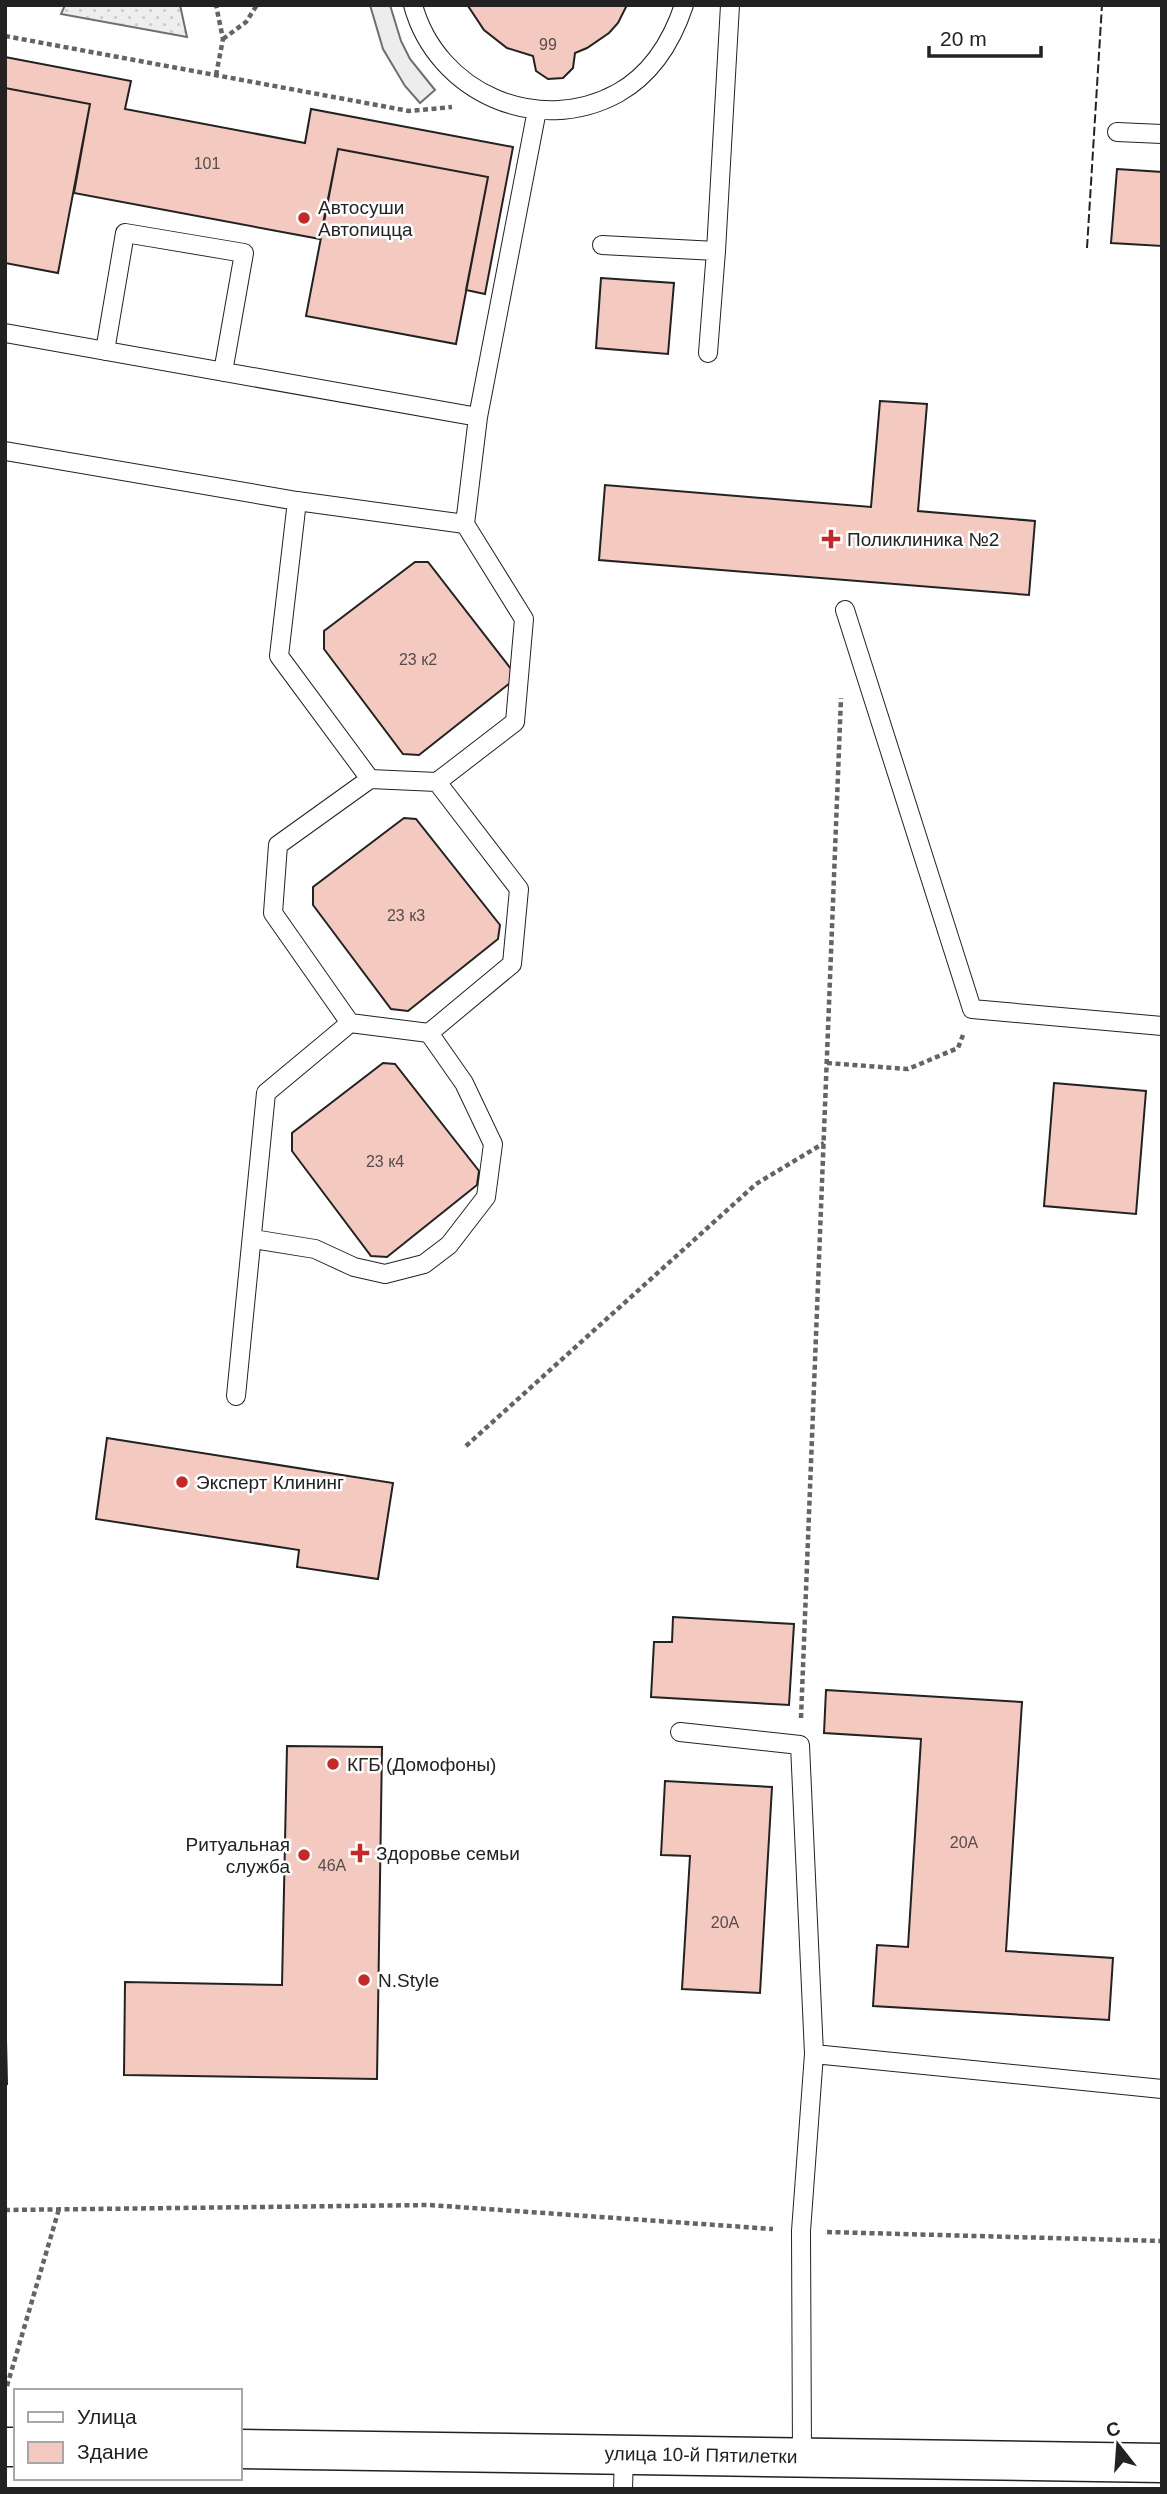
<svg xmlns="http://www.w3.org/2000/svg" width="1167" height="2494" font-family="Helvetica,sans-serif">
	<style>
		.park { fill: url(#park-dots); stroke: #6f6f6f; stroke-width: 2 }
		.parking { fill: #ededed; stroke: #6f6f6f; stroke-width: 2 }
		.building { fill: #f3c9c0; stroke: #222; stroke-width: 2 }
		.lines { fill: none; stroke-linecap: round; stroke-linejoin: round }
		.service-casing { stroke: #222; stroke-width: 20 }
		.secondary-casing { stroke: #222; stroke-width: 41 }
		.path { stroke: #646464; stroke-width: 4.5; stroke-dasharray: 5 3.5; stroke-linecap: butt }
		.service { stroke: #fff; stroke-width: 18 }
		.secondary { stroke: #fff; stroke-width: 38 }
		.fence { stroke: #222; stroke-width: 2; stroke-dasharray: 9 3.5; stroke-linecap: butt }
		.poi-dot { fill: #c62828; stroke: #fff; stroke-width: 2.5 }
		.labels { text-anchor: middle; dominant-baseline: central; stroke-width: 5; stroke-linejoin: round; paint-order: stroke }
		.number-label { font-size: 16px; fill: #564c4a }
		.poi-label { font-size: 19px; fill: #222; stroke: #fff; text-anchor: start }
		.street-label { font-size: 19px; fill: #222; stroke: #fff }
	</style>
	<defs>
		<pattern id="park-dots" width="8" height="8" patternUnits="userSpaceOnUse" patternTransform="scale(1.75)"><rect width="8" height="8" fill="#eee"/><path d="M2 2h.1M6 6h.1" fill="none" stroke="#ccc" stroke-width="1.8" stroke-linecap="round"/></pattern>
	</defs>
	<rect width="100%" height="100%" fill="#fff"/>
	<path class="park" d="M65,5H180L187,37L61,14Z"/>
	<path class="parking" d="M370,5H390L401,41L410,59L435,90L420,103L405,86L383,49Z"/>
	<path class="building" d="M452,5H627L618,23L609,33L587,48L575,53L573,68L563,78L548,79L536,71L533,56L507,48L484,30L468,6Z
		M5,57L131,81L125,109L305,143L311,109L513,147L485,294L466,290L488,177L338,149L320,239L74,193L90,104L5,88Z
		M5,88L90,104L58,273L5,263Z
		M338,149L488,177L456,344L306,316Z
		M1117,169L1162,172V246L1111,243Z
		M601,278L674,283L668,354L596,348Z
		M880,401L927,404L918,511L1035,521L1029,595L599,560L605,485L871,507Z
		M415,562H428L511,669L510,683L419,755L403,754L324,649V631Z
		M404,818L416,819L500,925L498,939L408,1011L391,1009L313,905V887Z
		M383,1063L395,1064L479,1171L477,1185L387,1257L371,1256L292,1151V1133Z
		M1054,1083L1146,1091L1136,1214L1044,1206Z
		M107,1438L393,1483L378,1579L297,1567L299,1550L96,1519Z
		M673,1617L794,1624L789,1705L651,1697L654,1642H672Z
		M826,1690L1022,1702L1006,1951L1113,1958L1109,2020L873,2006L877,1945L908,1947L921,1739L824,1733Z
		M287,1746L382,1747L377,2079L124,2075L125,1982L282,1985Z
		M665,1781L772,1787L760,1993L682,1989L690,1856L661,1855Z
		M5,1996L7,2084H5Z"/>
	<g class="lines">
		<g class="service-casing">
			<path id="service" d="M413,5C437,93 538,137 618,93C652,74 672,41 684,5
				M1117,132L1162,134
				M602,245L716,251
				M5,333L478,417
				M105,351L125,233L244,253L223,372
				M708,353L716,251L730,5
				M5,451L297,501L465,524
				M297,501L279,656L370,779
				M845,610L972,1009L1162,1026
				M350,1023L273,913L278,845L370,779L437,782L515,722L524,619L465,524L478,417L537,110
				M253,1239L315,1249L354,1267L385,1274L424,1264L449,1245L486,1197L493,1144L464,1083L429,1033
				M236,1396L266,1093L350,1023L429,1033L512,964L519,889L437,782
				M680,1732L800,1745L814,2054L801,2231L802,2456
				M814,2054L1162,2089
				M623,2489L624,2454"/>
		</g>
		<g class="secondary-casing">
			<path id="secondary" d="M5,2447H16
				M240,2449L1162,2463"/>
		</g>
		<path class="path" d="M5,36L409,111L452,107
			M223,39L246,22L257,5
			M216,75L223,39L216,5
			M827,1063L908,1069L958,1048L963,1035
			M466,1446L756,1184L824,1143
			M801,1718L841,698
			M5,2210L429,2205L773,2229
			M827,2232L1162,2241
			M7,2386L59,2209"/>
		<use href="#service" class="service"/>
		<use href="#secondary" class="secondary"/>
		<path class="fence" d="M1087,248L1102,5"/>
	</g>
	<g class="poi-dot">
		<circle cx="304" cy="218" r="7"/>
		<path d="M827.5 528.5h7v7h7v7h-7v7h-7v-7h-7v-7h7z"/>
		<circle cx="182" cy="1482" r="7"/>
		<circle cx="333" cy="1764" r="7"/>
		<path d="M356.5 1842.5h7v7h7v7h-7v7h-7v-7h-7v-7h7z"/>
		<circle cx="304" cy="1855" r="7"/>
		<circle cx="364" cy="1980" r="7"/>
	</g>
	<g class="labels">
		<g class="number-label">
			<text x="548" y="44">99</text>
			<text x="207" y="163">101</text>
			<text x="418" y="659">23 к2</text>
			<text x="406" y="915">23 к3</text>
			<text x="385" y="1161">23 к4</text>
			<text x="964" y="1842">20А</text>
			<text x="332" y="1865">46А</text>
			<text x="725" y="1922">20А</text>
		</g>
		<g class="poi-label">
			<text x="318" y="207">Автосуши<tspan x="318" dy="22">Автопицца</tspan></text>
			<text x="847" y="539">Поликлиника №2</text>
			<text x="196" y="1482">Эксперт Клининг</text>
			<text x="347" y="1764">КГБ (Домофоны)</text>
			<text x="290" y="1844" text-anchor="end">Ритуальная<tspan x="290" dy="22">служба</tspan></text>
			<text x="376" y="1853">Здоровье семьи</text>
			<text x="378" y="1980">N.Style</text>
		</g>
		<g class="street-label">
			<text transform="translate(701 2455) rotate(1)">улица 10-й Пятилетки</text>
		</g>
	</g>
	<rect width="1167" height="2494" fill="none" stroke="#222222" stroke-width="14"/>
	<rect x="14" y="2389" width="228" height="91" fill="#ffffff" stroke="#a7a7a7" stroke-width="2"/>
	<rect x="28" y="2412" width="35" height="10" fill="#ffffff" stroke="#a7a7a7" stroke-width="2"/>
	<text x="77" y="2424" font-size="21" fill="#222222">Улица</text>
	<rect x="28" y="2442" width="35" height="21" fill="#f3c9c0" stroke="#a7a7a7" stroke-width="2"/>
	<text x="77" y="2459" font-size="21" fill="#222222">Здание</text>
	<g transform="translate(1118 2445) rotate(343)" stroke="#ffffff" stroke-width="5" paint-order="stroke">
	<path d="M0-5L12 26L0 18L-12 26Z" fill="#222222"/>
	<text y="-10" font-size="19" font-weight="bold" text-anchor="middle" fill="#222222">С</text>
	</g>
	<path d="M929 46v10h112v-10" fill="none" stroke="#222222" stroke-width="3.5"/>
	<text x="940" y="46" font-size="21" fill="#222222" stroke="#ffffff" stroke-width="5" paint-order="stroke">20 m</text>
</svg>
